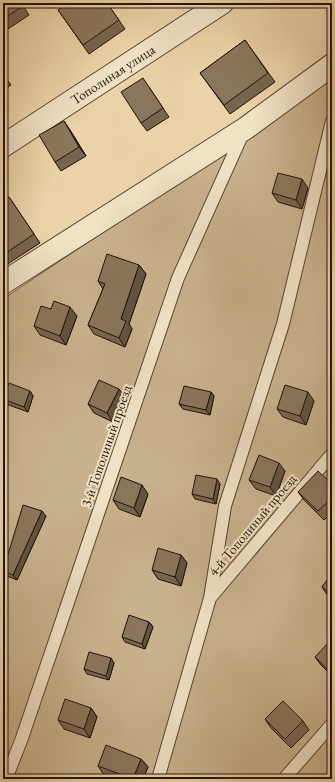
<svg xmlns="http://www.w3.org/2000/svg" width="335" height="782" font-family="'EB Garamond',serif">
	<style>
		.green { fill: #c8b28d; stroke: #75624b }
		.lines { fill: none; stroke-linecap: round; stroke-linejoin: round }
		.lane-casing { stroke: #544231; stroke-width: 14 }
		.street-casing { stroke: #544231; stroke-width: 24 }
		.lane { stroke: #f1e2c6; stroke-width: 12 }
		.street { stroke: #f1e2c6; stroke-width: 22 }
		.wall { fill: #77654f; stroke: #221109 }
		.shaded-wall { fill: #615340; stroke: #221109 }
		.building { fill: #8a765c; stroke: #221109 }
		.labels { text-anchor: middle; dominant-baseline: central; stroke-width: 4; stroke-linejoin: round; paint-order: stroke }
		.street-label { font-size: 14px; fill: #221109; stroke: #f1e2c6 }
	</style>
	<rect width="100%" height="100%" fill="#ead3a8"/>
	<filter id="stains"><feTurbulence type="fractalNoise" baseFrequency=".005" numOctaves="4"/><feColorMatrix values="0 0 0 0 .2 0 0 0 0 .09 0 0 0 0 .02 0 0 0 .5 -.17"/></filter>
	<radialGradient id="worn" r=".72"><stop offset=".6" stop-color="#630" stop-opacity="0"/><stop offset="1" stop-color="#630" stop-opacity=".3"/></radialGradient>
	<path class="green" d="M332,79V779H3V299Z"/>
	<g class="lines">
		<g class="lane-casing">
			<path id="lane" d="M210,598L332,454
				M6,779L22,738L178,278L243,133
				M158,779L210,598L225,506L283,324L332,121
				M284,779L332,724"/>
		</g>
		<g class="street-casing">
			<g id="street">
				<path id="s1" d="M3,146L222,3"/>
				<path d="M3,283L246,128L332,65"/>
			</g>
		</g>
		<use href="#lane" class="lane"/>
		<use href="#street" class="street"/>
	</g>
	<path class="wall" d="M3,3H21L29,15L8,29L3,21Z
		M107,3L125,29L89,54L58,10Z
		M245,40L275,82L230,114L200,73Z
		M3,74L11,85L3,91Z
		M149,87L169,117L147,131L141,123Z
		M70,130L86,156L61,171L55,162Z
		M308,188L302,209L278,202L272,193Z
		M9,197L40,243L3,267V200Z
		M139,265L146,274L129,324L132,329L125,347L94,334L88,325L103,289L98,281Z
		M51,309L77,316L66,345L40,335L34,326Z
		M30,391L33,396L28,412L6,404L3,399Z
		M211,392L214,396L210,415L183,409L179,404Z
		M125,397L113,422L94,413L88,404Z
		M314,401L306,425L283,417L277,409Z
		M285,471L276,496L256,489L249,480Z
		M220,484L216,504L195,499L192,494Z
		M332,484V513L324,520L304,500L298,492Z
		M148,494L140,517L119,509L113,500Z
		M46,516L17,580L7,576L3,571Z
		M181,555L187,563L181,586L158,579L152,570Z
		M332,574V599L328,596L322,587Z
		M149,622L153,627L145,649L125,642L122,637Z
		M332,643V676L321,665L315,657Z
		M114,663L109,680L87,674L84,669Z
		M91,708L97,717L90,738L64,729L58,720Z
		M265,719L303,721L309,730L291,748L271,728Z
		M141,759L148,767L143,779H115L104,775L98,766Z"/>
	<path class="shaded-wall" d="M64,121L70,130L86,156L79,147Z
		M302,179L308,188L302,209L296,200Z
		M139,265L146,274L129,324L132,329L125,347L119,338L121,319Z
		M70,307L77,316L66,345L60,336Z
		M119,389L125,397L113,422L107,413Z
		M30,391L33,396L28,412L24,407Z
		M211,392L214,396L210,415L206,410Z
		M308,392L314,401L306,425L300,416Z
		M279,463L285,471L276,496L270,487Z
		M217,479L220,484L216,504L213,499Z
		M142,485L148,494L140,517L134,508Z
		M42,511L46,516L17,580L13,575Z
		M181,555L187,563L181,586L175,577Z
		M149,622L153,627L145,649L142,644Z
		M111,658L114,663L109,680L106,676Z
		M91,708L97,717L90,738L84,729Z
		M141,759L148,767L143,779H133Z"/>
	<path class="building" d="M3,3H21L23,6L3,19Z
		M68,3H107L119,20L83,45L58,10Z
		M245,40L268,73L224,105L200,73Z
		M143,78L163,108L141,123L121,92Z
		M64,121L79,147L55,162L39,135Z
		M278,173L302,179L296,200L272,193Z
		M9,197L34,234L3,255V200Z
		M107,254L139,265L121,319L126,321L119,338L88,325L105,284L98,281Z
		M54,301L70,307L60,336L34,326L41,306L51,309Z
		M99,380L119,389L107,413L88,404Z
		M9,383L30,391L24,407L3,399Z
		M285,385L308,392L300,416L277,409Z
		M184,386L211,392L206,410L179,404Z
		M259,455L279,463L270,487L249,480Z
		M318,471L332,484V498L318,511L298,492Z
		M196,475L217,479L213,499L192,494Z
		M121,477L142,485L134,508L113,500Z
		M23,505L42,511L13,575L3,571Z
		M158,548L181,555L175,577L152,570Z
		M332,574V595L322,587Z
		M129,615L149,622L142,644L122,637Z
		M330,641L332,643V674L315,657Z
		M89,652L111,658L106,676L84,669Z
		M65,699L91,708L84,729L58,720Z
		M283,701L303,721L285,739L265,719Z
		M106,745L141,759L133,779L98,766Z"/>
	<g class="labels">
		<g class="street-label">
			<text stroke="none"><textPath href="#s1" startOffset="131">Тополиная улица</textPath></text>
			<text transform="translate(106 446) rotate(-71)">3-й Тополиный проезд</text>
			<text transform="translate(252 525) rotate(-50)">4-й Тополиный проезд</text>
		</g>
	</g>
	<rect width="335" height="782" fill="none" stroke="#ead3a8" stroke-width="16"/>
	<rect x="4" y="4" width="327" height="774" fill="none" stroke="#221109" stroke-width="2"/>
	<rect x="8" y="8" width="319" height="766" fill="none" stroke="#221109"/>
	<rect width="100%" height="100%" filter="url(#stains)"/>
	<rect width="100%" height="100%" fill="url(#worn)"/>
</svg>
